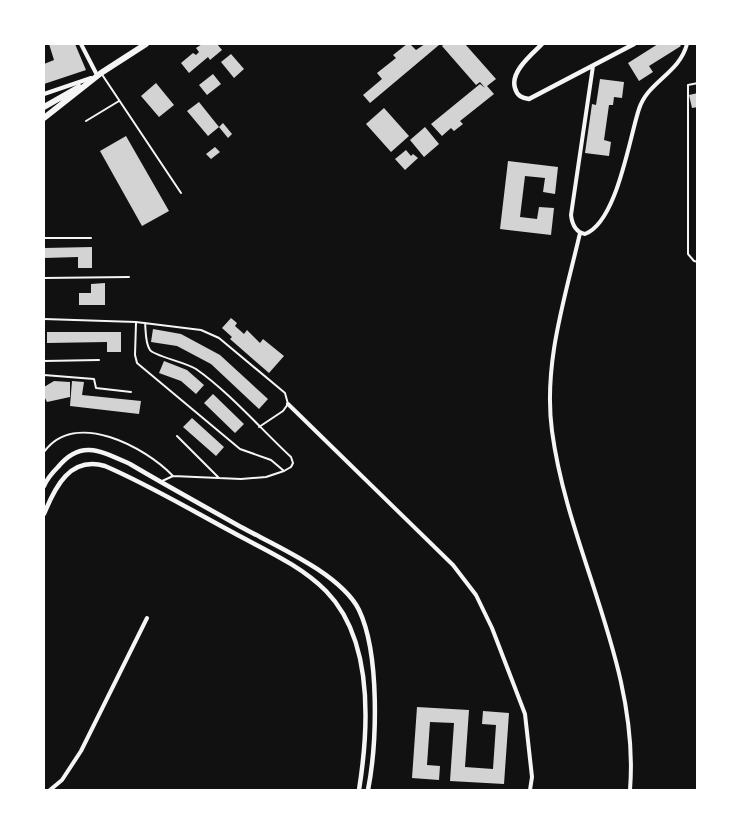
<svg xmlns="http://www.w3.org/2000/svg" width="741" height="834" font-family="'Roboto Condensed',sans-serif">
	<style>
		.building { fill: #d3d3d3 }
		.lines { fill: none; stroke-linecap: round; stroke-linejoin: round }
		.service { stroke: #f5f5f5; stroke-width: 2 }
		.minor { stroke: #f5f5f5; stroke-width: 4 }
		.tertiary { stroke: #f5f5f5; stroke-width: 4.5 }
		.primary { stroke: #f5f5f5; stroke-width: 6 }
	</style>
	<rect width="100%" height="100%" fill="#111"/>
	<path class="building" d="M49,44H75L86,70L44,84V64L54,60Z
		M202,44H217L222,50L210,60L208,57L189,73L181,63L193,53L196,55L199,52L196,48Z
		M407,44H410L416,50L425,44L439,45L370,103L363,95L382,79L377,73L396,58L393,55Z
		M444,44H465L496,79L487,86L494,94L460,121L463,124L454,131L451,128L442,136L431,124L480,84L485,88L480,82L476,85L442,46Z
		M658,44H679L681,46L649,66L653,72L639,81L628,63Z
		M231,54L244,69L234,78L221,62Z
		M213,74L221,84L207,95L199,85Z
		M600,79L624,82L622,98L614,97L613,105H609L604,140L611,142L609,156L585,153L592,104L596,105Z
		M156,83L174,105L159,117L141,96Z
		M698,93V107L692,108L689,95Z
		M199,102L219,127L223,123L232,134L228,138L219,127L208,136L187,111Z
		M384,108L409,136L391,152L366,124Z
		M425,127L439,144L424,157L410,140Z
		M126,136L169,211L142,226L100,151Z
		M215,147L220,152L211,159L206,154Z
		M406,150L411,156L413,154L418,158L405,170L395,159Z
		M508,161L558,167L555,194L543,192L545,178L525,176L520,217L537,219L539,207L554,208L551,235L500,229Z
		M92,247V268H78V257L44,258V248Z
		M105,283V305H79V293H91V284Z
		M231,318L237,323L235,326L244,334L247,330L260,343L263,339L284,356L269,373L230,339L232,337L222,328Z
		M153,329L181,334L220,355L268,399L259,409L211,364L177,346L151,342Z
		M47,332H121V352H107V342L47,343Z
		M164,361L187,370L204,385L196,394L181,381L159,373Z
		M54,381L70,382V397L47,402L44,396V387Z
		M72,381L84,382L82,395L141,401L139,414L70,406Z
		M213,394L244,424L235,433L204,403Z
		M192,418L224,447L216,456L183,427Z
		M417,707L469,710L465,767L493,769L496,725L482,724L483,711L509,713L504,784L450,781L454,723L430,722L427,765L440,766L439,780L412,778Z"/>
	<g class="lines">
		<path class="service" d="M101,73L181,193
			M698,83L688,85V254L694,261L698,262
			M86,121L119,101
			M44,238H91
			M44,278L129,277
			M44,319L136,322L201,330L219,338L285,393L288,404L283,411L259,427
			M136,323L135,355L137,363L240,449L271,460L284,471
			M145,323C146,331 145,343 150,350C154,356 185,362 196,369C229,392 261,429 291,457L293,463L291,467L284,471L266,477L241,479L173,476L160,482
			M44,361L99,360
			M44,375L94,379L96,388L131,392
			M177,436L219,478
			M44,452C75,409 145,447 173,476"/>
		<path class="minor" d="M81,44L97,75
			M593,66L571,215C572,224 575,232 585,234C617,222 629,139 639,109C648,81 679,74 687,44
			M44,94L91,78
			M580,233C565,298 543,364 552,431C568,552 640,665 630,790
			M288,404L453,565L476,595L492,628L525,714L532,777L530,790
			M50,790L62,780L81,751L147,618"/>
		<path class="tertiary" d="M542,44C531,55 510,72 515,88C517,96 522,98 529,99L634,44
			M44,486C47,479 52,473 58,467C81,439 101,451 130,464C167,486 204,506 241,527C276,546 341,574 359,610C380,654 377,744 368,790
			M44,514C55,487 70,456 105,466C149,485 191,510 234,533C265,550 300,565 326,591C374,640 369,727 359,790"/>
		<path class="primary" d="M44,107L79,87
			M44,118L101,73L146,44"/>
	</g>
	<rect width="741" height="834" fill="none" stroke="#ffffff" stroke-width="90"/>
</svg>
